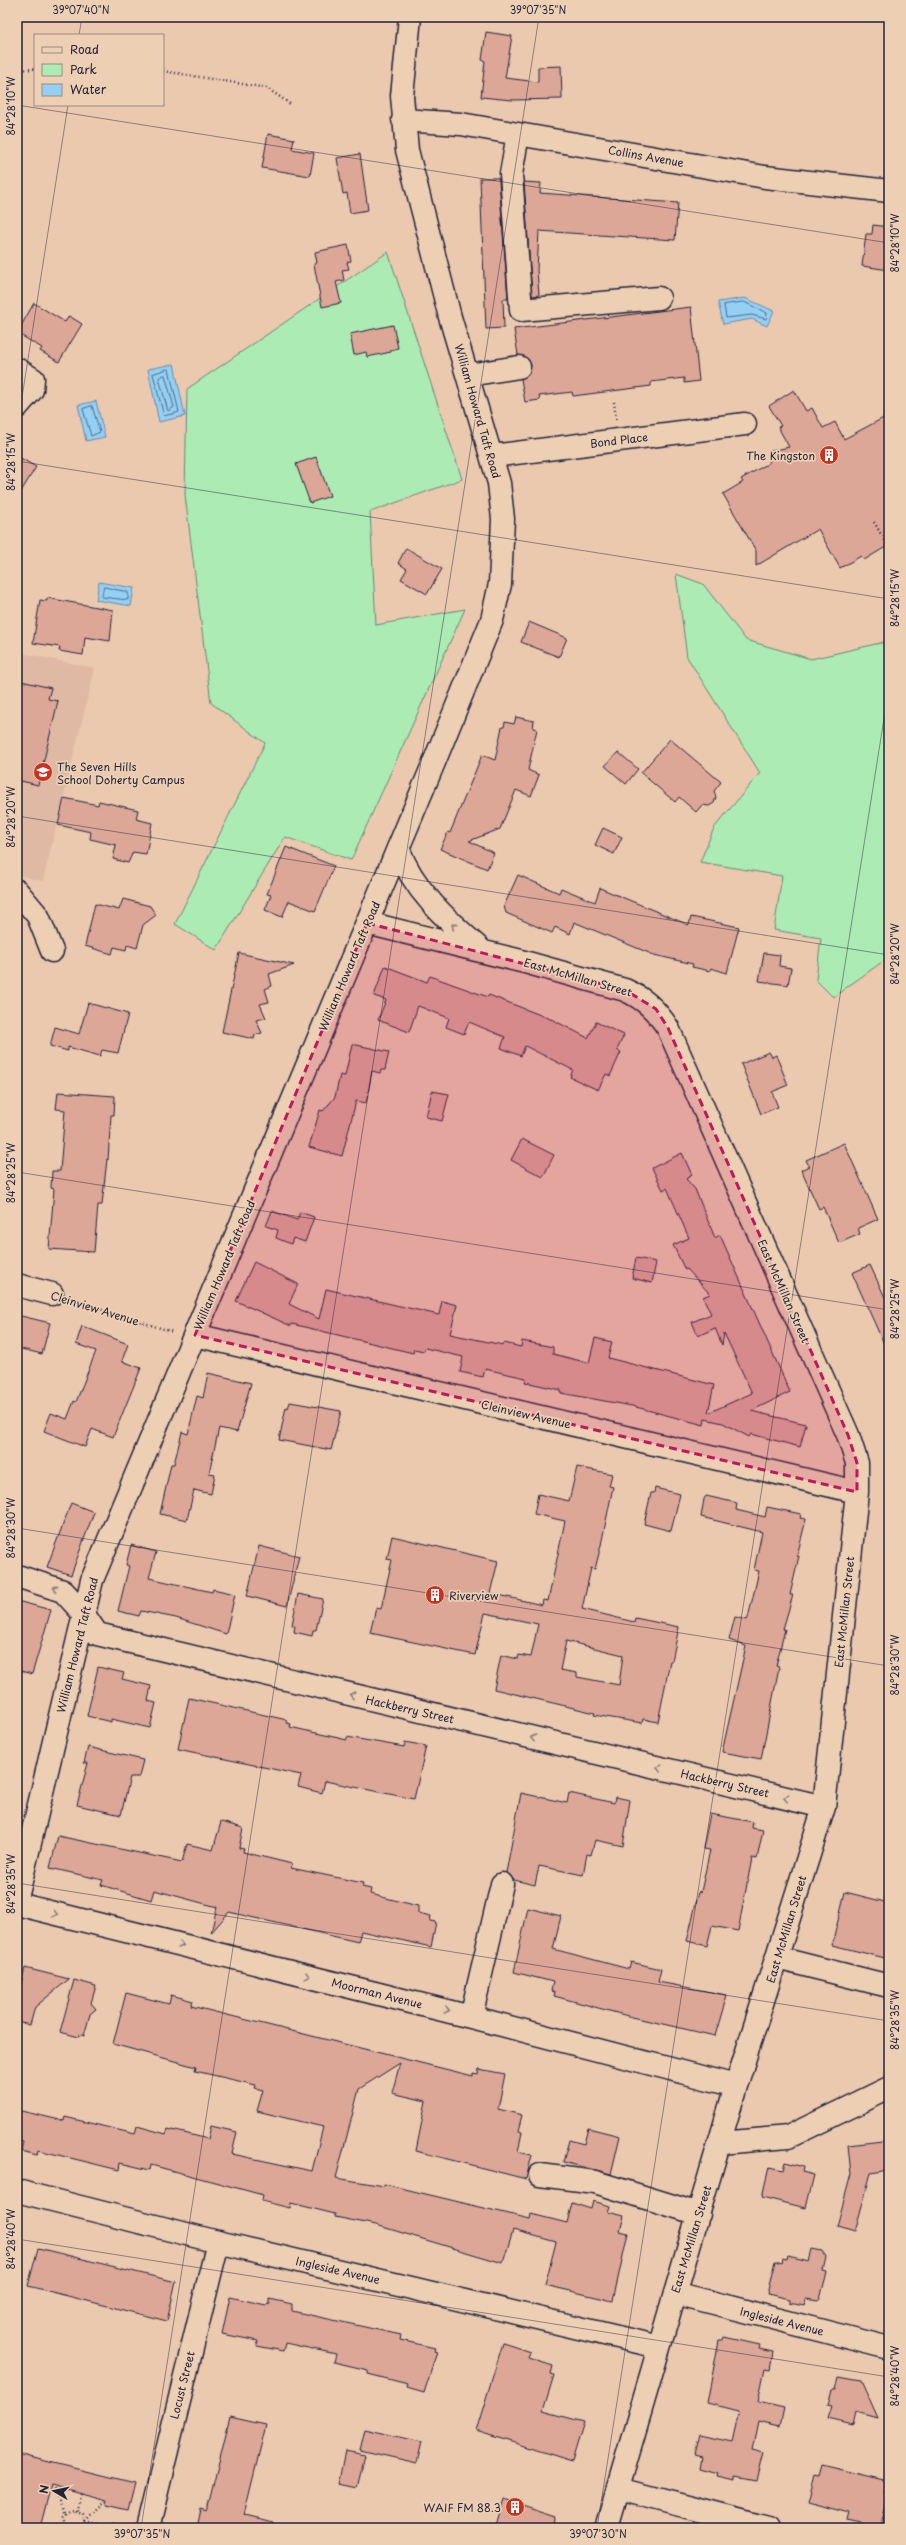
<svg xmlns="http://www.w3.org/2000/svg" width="906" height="2545" font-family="'Playpen Sans',sans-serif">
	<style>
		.built { fill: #dfb9a4 }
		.green { fill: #acebb3; stroke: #678677 }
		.water { fill: #94d0f4; stroke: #668aaa }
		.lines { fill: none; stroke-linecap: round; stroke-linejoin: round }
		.shore { stroke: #506885; stroke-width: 1 }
		.building { fill: #dda798; stroke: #22223b; fill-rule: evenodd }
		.minor-casing { stroke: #22223b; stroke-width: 25 }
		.path { stroke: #22223b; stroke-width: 2.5; stroke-dasharray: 1 3; stroke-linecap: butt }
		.minor { stroke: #edd0b4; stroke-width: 22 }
		.oneway { stroke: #887978 }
		.marked { fill: #c2185b; fill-opacity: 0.2; stroke: #c2185b; stroke-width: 3; stroke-dasharray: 8 5; stroke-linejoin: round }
		.ticks { fill: none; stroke: #22223b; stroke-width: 1; stroke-opacity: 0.45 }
		.labels { text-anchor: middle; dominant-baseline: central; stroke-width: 3.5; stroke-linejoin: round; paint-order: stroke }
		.street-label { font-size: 11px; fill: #22223b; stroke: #edd0b4 }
		.poi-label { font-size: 11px; fill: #22223b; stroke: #edd0b4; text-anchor: end }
		.neatline { fill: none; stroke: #22223b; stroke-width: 1.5 }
		.ticks-label { font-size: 10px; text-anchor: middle; fill: #22223b }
	</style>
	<rect width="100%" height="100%" fill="#ebc9af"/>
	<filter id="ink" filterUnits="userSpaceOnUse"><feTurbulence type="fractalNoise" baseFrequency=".025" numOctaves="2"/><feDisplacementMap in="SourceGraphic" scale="8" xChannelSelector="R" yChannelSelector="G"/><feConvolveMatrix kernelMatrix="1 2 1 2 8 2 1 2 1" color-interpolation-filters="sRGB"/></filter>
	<g filter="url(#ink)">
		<path class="built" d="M17,652L95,668L43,881L17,875Z"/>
		<path class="green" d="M388,252L462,479L370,512L376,625L465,609L351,860L285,837L216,950L175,924L265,743L211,703L185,495L187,389Z
			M676,574L703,584L746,640L811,659L889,641V957L833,997L816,980L821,938L774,930L782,876L700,862L714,828L760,773L687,657Z"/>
		<path class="water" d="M745,298L774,311L767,326L752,319L723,324L718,302Z
			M174,364L185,416L159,422L148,369Z
			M96,401L105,437L86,441L78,405Z
			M99,582L134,588L131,606L96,600Z"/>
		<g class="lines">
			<path class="shore" d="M744,302L767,313L766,319L752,315L726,318L724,305Z
				M169,369L179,412L164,416L153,374Z
				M165,375L174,407L168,411L159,378Z
				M92,406L100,432L91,436L83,409Z
				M104,587L128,592V600L102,597Z"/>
		</g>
		<path class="building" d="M486,32L512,36L505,78L538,82V67L561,66L562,99L512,100L481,97L485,61L482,60Z
			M268,134L294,139L292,149L314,153L310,176L262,168Z
			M360,154L368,210L350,213L347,193L343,194L337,158Z
			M480,178H498L499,180L508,299H503L504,328L486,329Z
			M524,182L541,183L540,193L678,203L675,240L539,231L537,270L539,295L532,296Z
			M873,225L889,227V270L862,266L866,234H872Z
			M348,245L351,261L347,262L349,269L342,270L344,280L336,282L341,303L322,307L314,264L317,263L315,252Z
			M34,303L65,322L69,316L82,324L59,362L40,351L42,348L17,333Z
			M691,307L699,381L684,383V378L651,382V386L573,396L572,392L539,396L540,400L525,402L521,379L527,376L531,365L528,359L518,355L514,329Z
			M393,325L398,348L391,350V352L367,357L366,352L354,355L350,334Z
			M794,390L806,411L812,408L823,428L835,422L844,439L889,415V545L864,560L861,556L840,568L818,529L756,566V551L723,494L743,482L741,479L769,463L771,451L789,447L778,427L781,426L769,406Z
			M17,456L36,467L17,498Z
			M316,457L330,496L310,503L296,464Z
			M406,548L442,569L427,594L401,579L407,569L398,563Z
			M47,598L113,610L110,641L85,637L83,655L59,651L60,647L33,643L40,600L47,601Z
			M529,622L567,638L559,657L521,642Z
			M17,680L51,688L48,699L58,701L38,785L17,780Z
			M516,717L534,721L533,728L537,729L528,770L539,775L531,796L516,790L500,829L469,841L494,853L487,869L440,849L448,832L450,833L482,755L495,760L502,727H504L505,722L514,724Z
			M670,739L721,782L714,791L716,797L714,803L709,806L702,805L696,812L679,797L675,802L641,773Z
			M618,752L638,769L626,784L605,766Z
			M64,798L98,805L99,801L138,810L136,819L152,823L146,854L133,852L128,863L113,859L116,845L90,839L91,832L58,825Z
			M603,828L622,837L614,854L595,845Z
			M286,847L334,866L315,911L289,901L282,917L265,910L271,895L267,894Z
			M518,875L559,893L561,888L595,902L600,888L689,925L691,917L739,927L727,973L711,968L710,971L692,967L693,964L654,955L574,922L570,934L555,927L552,933L506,913L504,906Z
			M123,899L150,906L156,915L143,925L137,948L127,945L126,950L114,947L112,954L85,946L95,904L119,910Z
			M239,953L294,965L269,974L272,986L265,989L269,1002L260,1004L266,1018L256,1020L262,1033L255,1035L254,1039L222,1032Z
			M764,953L780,955L779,966L791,968L788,985L759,981Z
			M385,966L427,982L430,976L488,997L489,995L553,1020L588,1038L596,1022L624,1035L617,1050L621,1052L610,1076L606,1074L598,1090L570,1077L573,1070L525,1046L521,1056L501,1048L505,1037L469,1022L464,1034L446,1027L449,1018L418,1006L409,1032L378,1020L386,1000L374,996Z
			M88,1003L128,1014L118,1053L102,1050L100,1056L68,1047V1051L50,1046L55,1027L79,1034Z
			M352,1044L389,1052L385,1070H381L380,1073L372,1071L366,1103L356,1101L342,1156L309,1147L320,1110L323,1111L335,1097L340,1075L345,1076Z
			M769,1052L772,1057L776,1055L788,1085L772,1092L778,1107L761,1114L741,1064Z
			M432,1091L449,1094L442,1121L426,1117Z
			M58,1092L115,1096L114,1115H111L108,1160L107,1159L102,1205H98L94,1252L49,1249L54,1189L51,1188L52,1171H60L65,1110L56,1109Z
			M522,1139L554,1155L543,1177L511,1160Z
			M844,1143L878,1219L858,1228L860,1234L839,1243L823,1207L819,1209L801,1170L809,1166L806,1160Z
			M682,1153L692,1175L686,1179L695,1189L715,1238L720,1235L790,1392L751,1411L806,1424L800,1447L751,1434L749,1437L723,1423L705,1419L704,1425L632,1406L561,1393V1390L525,1382L526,1378L485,1369L483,1377L460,1372L463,1357L425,1348L424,1351L414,1349L413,1353L292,1324L291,1326L236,1301L254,1262L298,1284L289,1304L319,1319L326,1289L439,1315L442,1301L457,1305L450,1334L503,1345L504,1343L521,1347L522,1341L553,1347V1354L589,1363L595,1338L612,1342L608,1358L714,1385L708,1413L752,1393L724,1333L722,1345L715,1328L698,1336L692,1322L711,1314L703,1297L710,1294L687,1269L685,1270L673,1245L689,1238L667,1188L663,1190L652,1168Z
			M272,1211L297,1220L300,1212L314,1217L305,1242L293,1238L291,1244L276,1238L278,1230L266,1226Z
			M636,1258L656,1262L652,1283L632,1278Z
			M870,1265L889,1306V1355L852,1273Z
			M17,1315L50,1323L42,1354L17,1348Z
			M82,1326L128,1344L122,1361L141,1368L113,1437L92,1429L85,1447L44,1431L51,1413L67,1419L74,1401L76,1402L96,1351L76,1344Z
			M208,1373L251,1383L237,1432L219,1428L209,1473L215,1474L211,1494L194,1490L187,1520L160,1514L171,1464H174L182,1432L188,1434L197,1396L203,1398Z
			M290,1402L341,1411L331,1450L279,1440L286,1407L288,1408Z
			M577,1467L612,1474L609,1486L613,1487L601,1545L595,1569L591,1568L582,1609L634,1622L635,1618L679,1627L672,1661H670L658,1722L643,1719L642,1723L594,1715L595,1713L494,1689L501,1655L518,1659L519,1655L531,1657L538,1624L485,1613L475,1655L370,1633L376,1608L381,1609L392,1560L387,1559L392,1536L498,1561L490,1593L542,1605L543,1600L548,1601L565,1521L534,1514L538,1494L569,1501ZM566,1641L623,1655L619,1685L577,1677V1673L560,1670Z
			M655,1488L680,1494L671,1531L644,1524L651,1493H654Z
			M706,1496L737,1503L736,1510L765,1517L767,1507L801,1514L800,1518L806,1519L797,1556H799L790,1595H793L783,1629H785L776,1666L779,1667L761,1759L722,1752L746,1646L729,1640L735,1617L747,1620L748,1618L759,1571L754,1570L762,1532L701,1517L704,1499Z
			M71,1503L94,1512L71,1575L47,1567Z
			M131,1545L156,1552L149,1578L212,1592L213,1589L235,1594L226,1634L176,1618L141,1611L139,1616L118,1611L129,1566L126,1565Z
			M259,1546L299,1556L287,1606L247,1596Z
			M298,1594L323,1599L316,1630H313L312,1636L294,1632L295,1626L292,1625Z
			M17,1601L51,1610L32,1674L17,1670Z
			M98,1667L124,1673L122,1679L151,1686L148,1701L156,1703L150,1728L111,1719V1722L87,1716Z
			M189,1698L287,1720L286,1723L291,1724L290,1727L347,1740V1737L404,1747L405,1742L426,1746L414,1799L325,1781L322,1793L298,1787L301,1775L178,1749Z
			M88,1747L143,1760L139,1777H130L121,1815L77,1805L88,1763H84Z
			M521,1793L567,1803L569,1793L614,1803L615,1797L630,1800L623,1846L595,1840L591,1855L587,1854L583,1875L539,1866L535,1885L514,1880L506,1873Z
			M710,1814L753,1822L752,1828L763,1830L757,1859L752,1858L738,1931L712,1926L707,1946L687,1941L699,1891L701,1892L710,1850L703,1849Z
			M221,1822L243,1828L239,1848L244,1849L243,1852L292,1864L291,1868L363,1883L362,1887L371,1889L370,1894L418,1906V1913L431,1916L430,1921L436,1922L431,1947L361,1931L358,1942L229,1912L211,1933L217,1907L154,1890L151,1900L101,1885L103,1880L50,1868L58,1836L182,1862L187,1844L213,1850Z
			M845,1892L889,1903V1959L832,1945Z
			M528,1908L561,1916L553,1949L629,1969L631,1962L661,1969L658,1982L727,1995L715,2036L628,2016L554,1996L555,1992L551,1991L553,1982L514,1972Z
			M25,1968L69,1979L35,2007L30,2025L17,2022V2000Z
			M74,1980L96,1986L91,2003L96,2009L90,2014L84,2036L80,2034L79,2037L60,2032Z
			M126,1993L169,2004L171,1995L193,2001L191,2006L473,2076V2073L478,2074L479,2069L505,2074L498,2109L522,2115L518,2131L522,2132L518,2152L532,2155L526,2179L416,2151L426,2101L392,2093L400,2063L359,2089L336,2178L384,2186V2184L530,2219L531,2214L567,2223L572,2203L591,2209L593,2201L610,2206L608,2212L624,2216L620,2231L628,2233L613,2301L545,2285L556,2242L513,2230L503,2263L376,2225L335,2217V2214L291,2203L290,2208L262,2201L263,2195L151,2165L150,2170L120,2163L119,2170L38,2150L37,2155L21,2151L23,2142L17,2140V2110L64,2121L65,2117L135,2134L137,2126L166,2134L168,2129L208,2139L211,2126L237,2132L232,2154L312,2171L323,2127L257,2111L263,2090L255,2088L256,2085L195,2071L196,2067L113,2044Z
			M588,2128L620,2136L611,2174L563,2162L569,2140L584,2144Z
			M889,2140V2170L871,2173L855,2231L837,2226L851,2174L848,2145Z
			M785,2162L803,2167L802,2172L814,2175L806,2208L762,2197L769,2167L783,2170Z
			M38,2248L176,2282L167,2321L28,2286Z
			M812,2249L823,2251L826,2257L823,2271L827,2272L820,2299L818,2301L806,2299L804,2305L790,2302V2299L767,2294L775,2261L782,2263L783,2259L787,2260L788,2257L809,2262Z
			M230,2297L266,2305L270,2304V2299L292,2304V2311L401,2335L400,2340L435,2348L434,2351L437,2352L424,2393L407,2388L408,2384L368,2374V2370L334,2362L336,2354L285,2343L283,2351L257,2346L258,2341L222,2334Z
			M724,2337L760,2345L759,2349L773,2352L770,2369L765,2368L758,2402L784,2408L780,2426L758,2421L752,2450L764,2453L757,2481L735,2477V2480L717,2476L718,2473L700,2468L702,2457L694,2455L699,2435L732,2442L739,2411L707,2403L719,2340H723Z
			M503,2343L530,2352L528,2358L553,2366L551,2374L554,2375L543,2411L584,2422L572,2461L476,2431Z
			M839,2376L861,2380L878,2418L856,2412L853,2425L828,2419L832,2406L828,2405L832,2389H836Z
			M230,2417L266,2425L244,2515L273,2522L272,2528H197L201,2509L206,2511L208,2506Z
			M365,2429L422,2442L417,2463L360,2450Z
			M345,2451L365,2455L357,2488L338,2484Z
			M17,2454L135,2483L128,2511L106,2506L107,2500L51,2485L40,2528H17Z
			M821,2465L888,2481L885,2491L889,2492L880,2528L847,2521L849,2513L807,2502L814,2475L818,2476Z
			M504,2499L556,2516L552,2528H495Z"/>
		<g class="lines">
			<g class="minor-casing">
				<path id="minor" d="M403,120L461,124L765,177L889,191
					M518,134L511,174L521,310L659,298
					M17,369L33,379L32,390L17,407
					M468,375L519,367
					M492,456L745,424
					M398,848C413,890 447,920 479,948
					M17,891L38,916L52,951
					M367,923L521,961L625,990C645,999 656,1010 668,1028L848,1435L857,1463V1492L824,1807L736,2086L606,2528
					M17,1285L52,1294
					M195,1335L857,1492
					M17,1576L63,1591L83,1613L97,1634L824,1807
					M17,1898L92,1580L435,760L492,620L500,584L503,519L499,483L450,317L407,150L402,96L410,17
					M17,1904L471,2017L736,2086
					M777,1958L889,1986
					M471,2017L502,1884
					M720,2143L788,2137L889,2088
					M540,2175L595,2182L699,2214
					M17,2191L218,2242L659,2347
					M675,2293L889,2348
					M618,2489L769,2528
					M148,2528L218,2242"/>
			</g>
			<path class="path" d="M17,70L35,69
				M163,71L267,88L290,104
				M614,402L616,420
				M874,522L889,548
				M71,1300L173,1332
				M54,2488L65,2513
				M78,2510L80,2493
				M85,2522L107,2499
				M85,2522L110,2528
				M66,2528L63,2516L67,2511L74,2509L83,2514L85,2522L82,2528
				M112,2528L113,2524L128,2527"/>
			<use href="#minor" class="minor"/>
		</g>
		<defs><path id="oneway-chevron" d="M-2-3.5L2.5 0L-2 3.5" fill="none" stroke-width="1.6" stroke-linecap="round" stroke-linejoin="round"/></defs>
		<g class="oneway">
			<use href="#oneway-chevron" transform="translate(454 926) rotate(-140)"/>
			<use href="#oneway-chevron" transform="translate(55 1588) rotate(-163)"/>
			<use href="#oneway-chevron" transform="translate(352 1695) rotate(-167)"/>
			<use href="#oneway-chevron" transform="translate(533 1738) rotate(-166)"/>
			<use href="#oneway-chevron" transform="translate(659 1768) rotate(-167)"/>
			<use href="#oneway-chevron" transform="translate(786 1798) rotate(-167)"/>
			<use href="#oneway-chevron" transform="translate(55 1914) rotate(14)"/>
			<use href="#oneway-chevron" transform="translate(181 1945) rotate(14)"/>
			<use href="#oneway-chevron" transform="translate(307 1976) rotate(14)"/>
			<use href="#oneway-chevron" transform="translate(447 2010) rotate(14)"/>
		</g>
	</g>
	<path class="marked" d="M367,923L625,990L656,1009L668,1028L848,1435L857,1463V1492L195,1335Z"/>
	<path class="ticks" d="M79,35L82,17M17,105L889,243M17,429L68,105M17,461L889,599M17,816L889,955M17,1172L889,1310M17,1528L889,1666M17,1883L889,2021M17,2239L889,2377M141,2528L539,17M597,2528L889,687"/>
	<defs>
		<g id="building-disc" transform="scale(1)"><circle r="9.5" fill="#c8321e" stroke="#edd0b4"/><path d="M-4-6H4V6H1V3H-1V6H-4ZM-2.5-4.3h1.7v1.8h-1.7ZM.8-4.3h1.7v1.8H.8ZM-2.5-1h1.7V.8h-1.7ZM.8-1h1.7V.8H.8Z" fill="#fff"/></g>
		<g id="school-disc" transform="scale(1)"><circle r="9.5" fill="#c8321e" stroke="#edd0b4"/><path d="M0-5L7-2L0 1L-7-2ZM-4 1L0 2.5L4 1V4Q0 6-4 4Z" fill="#fff"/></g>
	</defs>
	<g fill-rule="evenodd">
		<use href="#building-disc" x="829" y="455"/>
		<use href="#school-disc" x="43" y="772"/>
		<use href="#building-disc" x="435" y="1595"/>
		<use href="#building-disc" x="515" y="2507"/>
	</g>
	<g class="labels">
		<g class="street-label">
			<text transform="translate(646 156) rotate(10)">Collins Avenue</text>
			<text transform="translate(478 411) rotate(74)">William Howard Taft Road</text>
			<text transform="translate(619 440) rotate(-7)">Bond Place</text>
			<text transform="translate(349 966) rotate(-67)">William Howard Taft Road</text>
			<text transform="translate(578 977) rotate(16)">East McMillan Street</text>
			<text transform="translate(224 1265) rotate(-67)">William Howard Taft Road</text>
			<text transform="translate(784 1291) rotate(66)">East McMillan Street</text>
			<text transform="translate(95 1308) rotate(17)">Cleinview Avenue</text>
			<text transform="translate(526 1414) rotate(13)">Cleinview Avenue</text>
			<text transform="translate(844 1612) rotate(-84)">East McMillan Street</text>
			<text transform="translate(77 1645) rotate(-76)">William Howard Taft Road</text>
			<text transform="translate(410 1709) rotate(13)">Hackberry Street</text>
			<text transform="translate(725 1783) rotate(13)">Hackberry Street</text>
			<text transform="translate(786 1929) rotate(-73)">East McMillan Street</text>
			<text transform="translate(377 1993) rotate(14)">Moorman Avenue</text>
			<text transform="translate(691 2239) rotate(-73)">East McMillan Street</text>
			<text transform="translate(338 2270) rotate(13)">Ingleside Avenue</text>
			<text transform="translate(782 2321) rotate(14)">Ingleside Avenue</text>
			<text transform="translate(182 2385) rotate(-76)">Locust Street</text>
		</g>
		<g class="poi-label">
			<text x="815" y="455">The Kingston</text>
			<text x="57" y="766" text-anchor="start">The Seven Hills<tspan x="57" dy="13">School Doherty Campus</tspan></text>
			<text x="449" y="1595" text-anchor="start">Riverview</text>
			<text x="501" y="2507">WAIF FM 88.3</text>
		</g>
	</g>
	<rect width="906" height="2545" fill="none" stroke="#edd0b4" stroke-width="44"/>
	<rect x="34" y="34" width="130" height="72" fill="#edd0b4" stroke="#9c8a84"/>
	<rect x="42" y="47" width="20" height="6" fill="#edd0b4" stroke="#9c8a84"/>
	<text x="70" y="54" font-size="12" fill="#22223b">Road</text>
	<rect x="42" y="64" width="20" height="12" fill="#acebb3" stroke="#9c8a84"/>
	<text x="70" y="74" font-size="12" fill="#22223b">Park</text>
	<rect x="42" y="84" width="20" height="12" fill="#94d0f4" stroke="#9c8a84"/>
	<text x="70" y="94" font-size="12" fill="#22223b">Water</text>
	<g transform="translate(54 2491) rotate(279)" stroke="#edd0b4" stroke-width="3" paint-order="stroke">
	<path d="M0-3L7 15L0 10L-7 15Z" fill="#22223b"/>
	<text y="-6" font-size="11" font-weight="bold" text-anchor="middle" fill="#22223b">N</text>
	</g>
	<rect x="22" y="22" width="862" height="2501" class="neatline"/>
	<g class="ticks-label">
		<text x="81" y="14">39°07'40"N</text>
		<text x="538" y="14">39°07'35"N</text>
		<text transform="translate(11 106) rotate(-90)" y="4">84°28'10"W</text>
		<text transform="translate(895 243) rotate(-90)" y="4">84°28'10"W</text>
		<text transform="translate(11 462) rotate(-90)" y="4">84°28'15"W</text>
		<text transform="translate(895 598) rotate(-90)" y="4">84°28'15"W</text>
		<text transform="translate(11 817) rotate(-90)" y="4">84°28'20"W</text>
		<text transform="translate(895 954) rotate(-90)" y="4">84°28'20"W</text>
		<text transform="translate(11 1173) rotate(-90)" y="4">84°28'25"W</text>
		<text transform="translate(895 1309) rotate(-90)" y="4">84°28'25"W</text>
		<text transform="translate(11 1528) rotate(-90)" y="4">84°28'30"W</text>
		<text transform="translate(895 1665) rotate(-90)" y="4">84°28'30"W</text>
		<text transform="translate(11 1884) rotate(-90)" y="4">84°28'35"W</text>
		<text transform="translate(895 2020) rotate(-90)" y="4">84°28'35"W</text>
		<text transform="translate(11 2239) rotate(-90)" y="4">84°28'40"W</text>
		<text transform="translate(895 2376) rotate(-90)" y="4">84°28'40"W</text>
		<text x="142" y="2538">39°07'35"N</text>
		<text x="598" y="2538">39°07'30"N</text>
	</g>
</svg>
